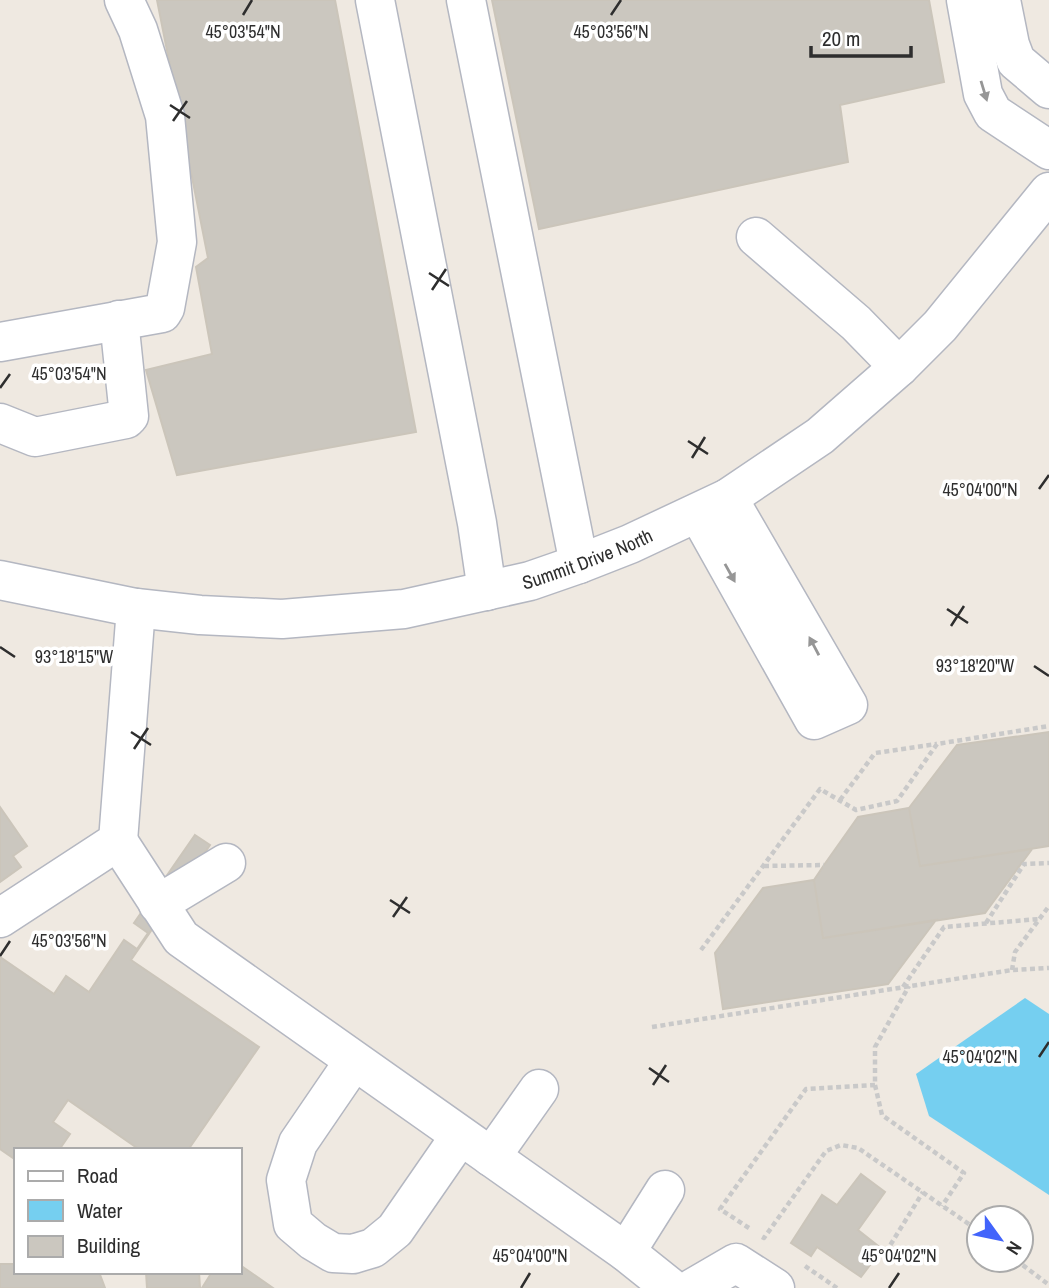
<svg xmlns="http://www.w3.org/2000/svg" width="1049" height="1288" font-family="'Archivo Narrow',sans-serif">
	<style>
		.water { fill: #75cff0 }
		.building { fill: #cbc7bf; stroke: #cbc5ba; stroke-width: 2 }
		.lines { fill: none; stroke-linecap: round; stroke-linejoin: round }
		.minor-casing { stroke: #b4b7c1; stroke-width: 41 }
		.path { stroke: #c9c9c9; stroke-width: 4.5; stroke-dasharray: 5 3.5; stroke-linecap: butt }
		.minor { stroke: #fff; stroke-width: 38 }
		.oneway { fill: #969696 }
		.ticks { fill: none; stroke: #2e2e2e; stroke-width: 2.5 }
		.labels { text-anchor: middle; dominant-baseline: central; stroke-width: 7; stroke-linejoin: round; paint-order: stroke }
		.street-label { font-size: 19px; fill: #2e2e2e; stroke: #fff }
		.ticks-label { font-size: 18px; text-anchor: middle; fill: #2e2e2e; stroke: #fff; stroke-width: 7; stroke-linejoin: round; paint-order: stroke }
	</style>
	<rect width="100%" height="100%" fill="#efe9e1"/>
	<path class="water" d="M1025,998L1049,1014V1195L929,1116L916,1074Z"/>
	<path class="building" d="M157,0H335L416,432L177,475L146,370L212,354L196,267L208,258Z
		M492,0H929L944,82L840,105L848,162L539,229Z
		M1049,732V846L920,866L909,808L957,745Z
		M0,807L27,846L13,856L21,867L0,882Z
		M909,808L920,866L1032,849L985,913L823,938L814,880L824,865L858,817Z
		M195,835L210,845L131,960L259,1047L188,1150H140L68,1100L53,1122L70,1134L59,1150H16V1160L0,1149V957L54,994L66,976L89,992L124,940L137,949L148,933L134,923Z
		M814,880L823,938L936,920L888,984L723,1009L715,953L763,888Z
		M861,1174L885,1192L858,1230L882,1249L861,1277L817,1247L811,1256L791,1243L822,1195L837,1205Z
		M0,1264H16V1272H99L105,1288H0Z
		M240,1265L273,1288H202L212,1272H240Z
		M146,1272H199L200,1288H147Z"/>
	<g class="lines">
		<g class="minor-casing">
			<g id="minor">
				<path d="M375,0L477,523L487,591"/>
				<path d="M466,0L579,564"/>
				<path d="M966,0L983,94L993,113L1049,150"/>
				<path d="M1001,0L1010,45L1016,61L1049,89"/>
				<path d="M756,237L856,323L899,367"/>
				<path d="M0,342L162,313L165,308L177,242L165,116L138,30L124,0"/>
				<path d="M0,423L35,437L126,419L129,416L119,320"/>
				<path d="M698,513L814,720L848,705L728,498"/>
				<path id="s1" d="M0,580L136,608L200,615L282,619L404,609L530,581L579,564L630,544L728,498L820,436L899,367L940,326L1049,192"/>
				<path d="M118,841L181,938L626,1252"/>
				<path d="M158,904L226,863"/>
				<path d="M0,918L118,841L136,608"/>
				<path d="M354,1061L298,1143L286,1180L293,1224L313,1241L333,1253L353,1254L373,1248L395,1230L460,1136"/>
				<path d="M491,1157L539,1089"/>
				<path d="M665,1190L626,1252L671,1288"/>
				<path d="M693,1288L736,1263L775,1288"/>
			</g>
		</g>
		<path class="path" d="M840,800L875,753L937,744
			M764,866L824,865
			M986,923L1024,864L1049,863
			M701,950L820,789L856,810L897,801L937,744L1049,726
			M1012,970L1015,952L1049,906
			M903,987L944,927L1039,919
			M652,1027L1012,970L1049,968
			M875,1085L882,1115L964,1173L942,1206
			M749,1228L720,1209L806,1089L875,1085V1047L909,986
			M762,1237L764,1238L826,1151L841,1145L858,1148L979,1231
			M886,1252L923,1192
			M1016,1260L1049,1285
			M805,1266L837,1288"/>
		<use href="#minor" class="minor"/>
	</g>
	<defs><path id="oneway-solid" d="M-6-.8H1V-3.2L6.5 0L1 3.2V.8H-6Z" transform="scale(1.75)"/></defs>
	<g class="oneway">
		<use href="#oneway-solid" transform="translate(984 91) rotate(73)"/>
		<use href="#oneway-solid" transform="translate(730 573) rotate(61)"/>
		<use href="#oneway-solid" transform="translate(814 646) rotate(-118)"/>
	</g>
	<path class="ticks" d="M243,15L252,0M611,15L621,0M170,105L190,118M173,121L187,101M429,273L449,286M432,290L446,269M0,388L10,374M688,441L708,454M692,458L705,437M1039,489L1049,475M947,609L968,623M951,626L964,606M0,647L15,657M1034,666L1049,676M131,732L151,745M134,749L148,728M390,900L410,913M393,917L407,897M0,956L10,941M1039,1057L1049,1042M649,1068L669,1082M653,1085L666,1065M521,1288L530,1273M889,1288L899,1273"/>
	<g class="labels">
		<g class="street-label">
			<text stroke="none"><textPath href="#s1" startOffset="598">Summit Drive North</textPath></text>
		</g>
	</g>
	<g class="ticks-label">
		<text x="243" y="38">45°03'54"N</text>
		<text x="611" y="38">45°03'56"N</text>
		<text x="69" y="380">45°03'54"N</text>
		<text x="980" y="496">45°04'00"N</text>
		<text x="74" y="663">93°18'15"W</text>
		<text x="975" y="672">93°18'20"W</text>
		<text x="69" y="947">45°03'56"N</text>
		<text x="980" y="1063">45°04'02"N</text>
		<text x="530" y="1262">45°04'00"N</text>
		<text x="899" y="1262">45°04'02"N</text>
	</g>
	<rect x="14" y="1148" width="228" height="126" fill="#ffffff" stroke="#ababab" stroke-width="2"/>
	<rect x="28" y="1171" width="35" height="10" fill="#ffffff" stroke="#ababab" stroke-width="2"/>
	<text x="77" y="1183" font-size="21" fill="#2e2e2e">Road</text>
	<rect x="28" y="1200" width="35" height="21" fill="#75cff0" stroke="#ababab" stroke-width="2"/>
	<text x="77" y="1218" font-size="21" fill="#2e2e2e">Water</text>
	<rect x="28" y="1236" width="35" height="21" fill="#cbc7bf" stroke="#ababab" stroke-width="2"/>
	<text x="77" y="1253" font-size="21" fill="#2e2e2e">Building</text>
	<g transform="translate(1000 1239) rotate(123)"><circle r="33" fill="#ffffff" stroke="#ababab" stroke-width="2"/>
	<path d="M0-5L12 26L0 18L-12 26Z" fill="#4264fb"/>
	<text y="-10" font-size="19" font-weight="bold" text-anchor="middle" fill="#2e2e2e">N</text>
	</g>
	<path d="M811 46v10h100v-10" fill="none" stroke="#2e2e2e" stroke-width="3.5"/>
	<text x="822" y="46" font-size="21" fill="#2e2e2e" stroke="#ffffff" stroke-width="5" paint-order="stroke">20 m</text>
</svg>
